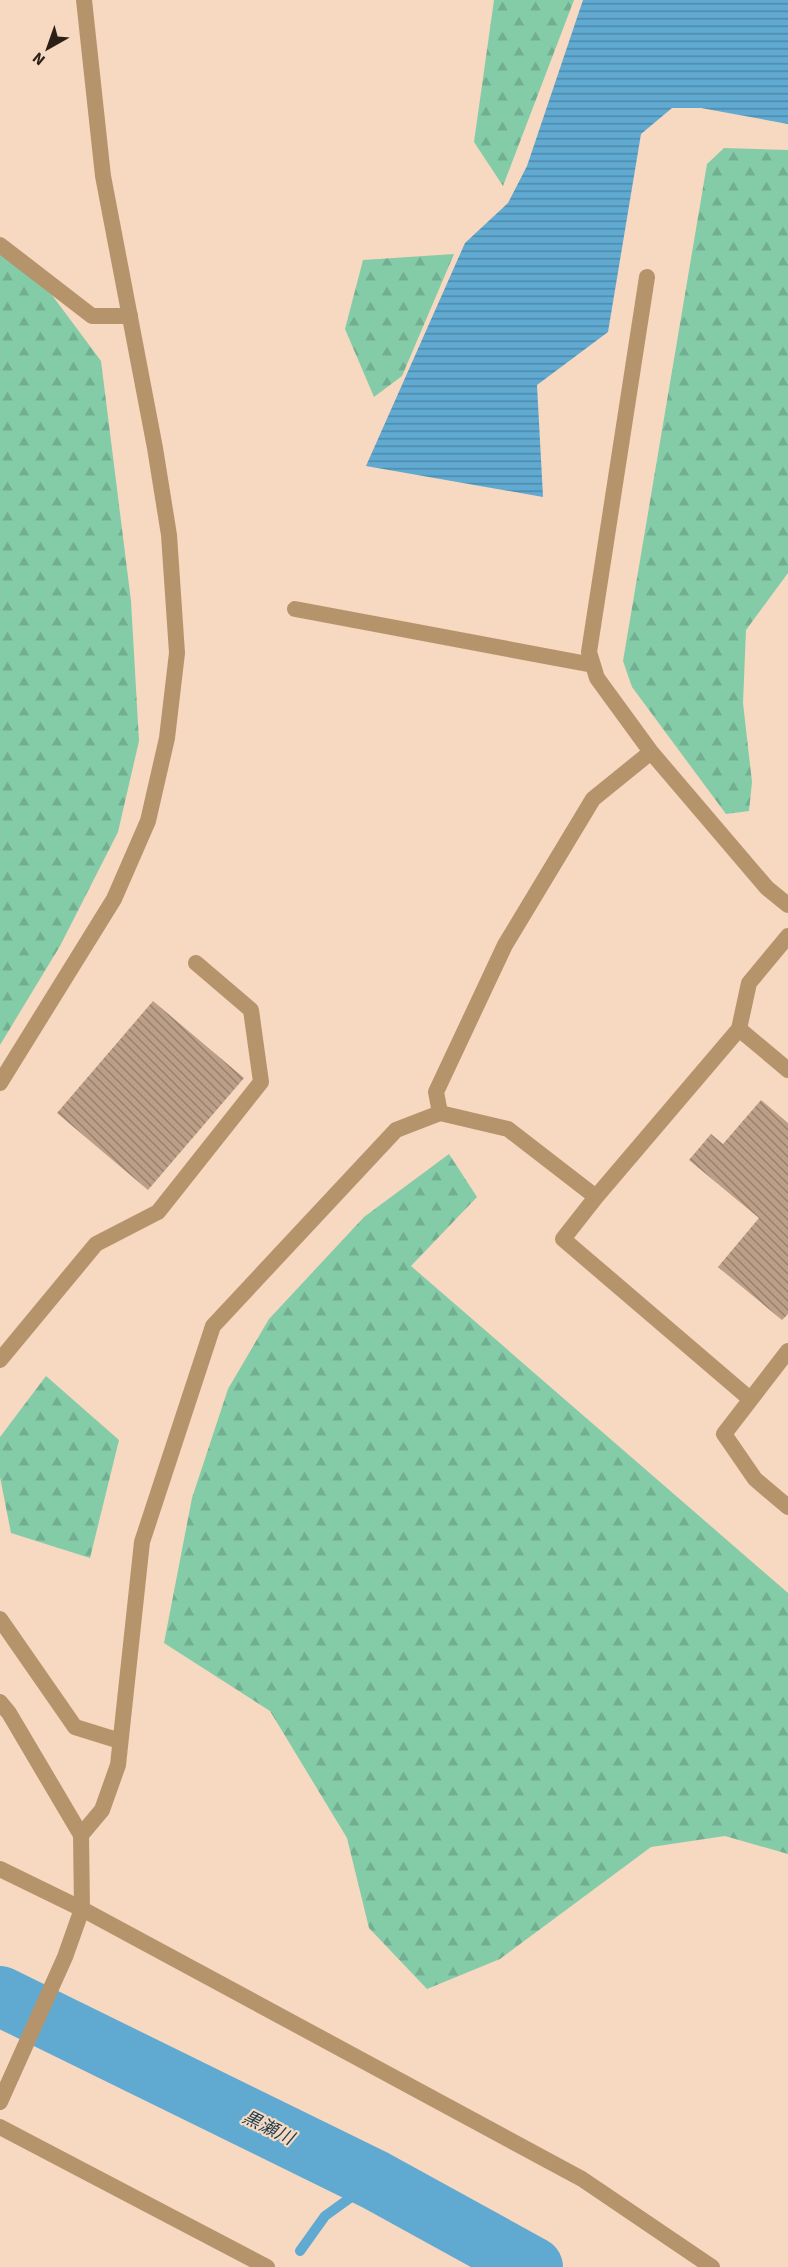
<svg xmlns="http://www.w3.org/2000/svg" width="788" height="2267" font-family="'Source Sans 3','Noto Sans JP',sans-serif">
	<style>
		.forest { fill: url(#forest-firs) }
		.water { fill: url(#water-rules) }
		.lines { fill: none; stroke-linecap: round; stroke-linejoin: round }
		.stream { stroke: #60a9d1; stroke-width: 10 }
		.river { stroke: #60a9d1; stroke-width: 60 }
		.building { fill: url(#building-back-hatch) }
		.service { stroke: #b6946b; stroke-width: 16 }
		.minor { stroke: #b6946b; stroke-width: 16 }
		.tertiary { stroke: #b6946b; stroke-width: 16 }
		.labels { text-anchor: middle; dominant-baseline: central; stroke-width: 4.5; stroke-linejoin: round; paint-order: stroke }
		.water-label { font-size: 18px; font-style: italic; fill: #1a3b4c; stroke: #f7d8c1 }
	</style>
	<defs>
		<pattern id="forest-firs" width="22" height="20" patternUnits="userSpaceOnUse" patternTransform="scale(1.5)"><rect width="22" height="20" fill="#84cca8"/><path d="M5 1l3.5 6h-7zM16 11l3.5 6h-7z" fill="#72af90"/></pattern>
		<pattern id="water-rules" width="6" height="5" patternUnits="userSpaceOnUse" patternTransform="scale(1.5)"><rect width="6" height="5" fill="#60a9d1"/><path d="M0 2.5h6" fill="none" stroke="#4f89a9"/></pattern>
		<pattern id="building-back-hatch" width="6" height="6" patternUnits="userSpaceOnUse" patternTransform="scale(1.5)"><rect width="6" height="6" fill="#bc9f88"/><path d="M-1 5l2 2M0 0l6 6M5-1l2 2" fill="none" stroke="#99816e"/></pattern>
	</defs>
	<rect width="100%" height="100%" fill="#f7d8c1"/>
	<path class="forest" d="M494,0H574L503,186L474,142Z
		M724,148L788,150V573L746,630L743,703L752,782L749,811L726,814L632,687L623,661L707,164Z
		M0,252L46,287L101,361L131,601L139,741L118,832L60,946L0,1045Z
		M454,254L402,376L374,397L345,329L363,260Z
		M449,1154L477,1197L411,1266L788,1593V1854L725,1836L651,1847L500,1959L427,1989L369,1928L347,1838L270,1711L164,1643L192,1498L228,1389L269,1319L364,1217Z
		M46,1376L119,1440L90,1558L11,1533L0,1477V1437Z"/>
	<path class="water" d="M583,0H788V124L701,108H672L641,134L608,332L537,385L543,497L366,466L465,243L508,203L527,166Z"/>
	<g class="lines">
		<path class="stream" d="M300,2251L325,2216L375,2180"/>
		<path class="river" d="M0,1996L375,2180L533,2267"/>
	</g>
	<path class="building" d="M153,1001L244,1078L148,1190L57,1113Z
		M761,1100L788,1123V1314L782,1320L718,1267L759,1218L689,1160L711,1134L723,1144Z"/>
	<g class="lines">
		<path class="service" d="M647,277L589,652L597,678L651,752L767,888L788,905
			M295,609L593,665
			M739,1029L749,983L788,936
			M440,1113L436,1092L505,945L593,799L651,752
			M788,1351L724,1434L755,1479L788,1507
			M0,1360L96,1244L158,1212L261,1082L251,1010L196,963
			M750,1399L563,1239L596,1197L739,1029L788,1070
			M0,1619L75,1727L120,1741
			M81,1835L102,1810L118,1765L142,1542L213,1326L396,1130L440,1113L508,1129L596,1197"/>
		<path class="minor" d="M0,245L92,316H130
			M0,1869L82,1909L582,2179L712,2267
			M0,2127L267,2267"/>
		<path class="tertiary" d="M0,1083L114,899L148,821L167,738L177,653L169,535L155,448L103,176L84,0
			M0,1702L9,1713L81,1835L82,1909L65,1957L0,2102"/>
	</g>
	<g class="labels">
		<g class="water-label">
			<text transform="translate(268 2128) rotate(26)">黒瀬川</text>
		</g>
	</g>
	<g transform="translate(48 48) rotate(220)" stroke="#f7d8c1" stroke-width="4.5" paint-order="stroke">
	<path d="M0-4.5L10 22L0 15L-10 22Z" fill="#2b2018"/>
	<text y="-9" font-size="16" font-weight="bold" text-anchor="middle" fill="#2b2018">N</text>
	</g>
</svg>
